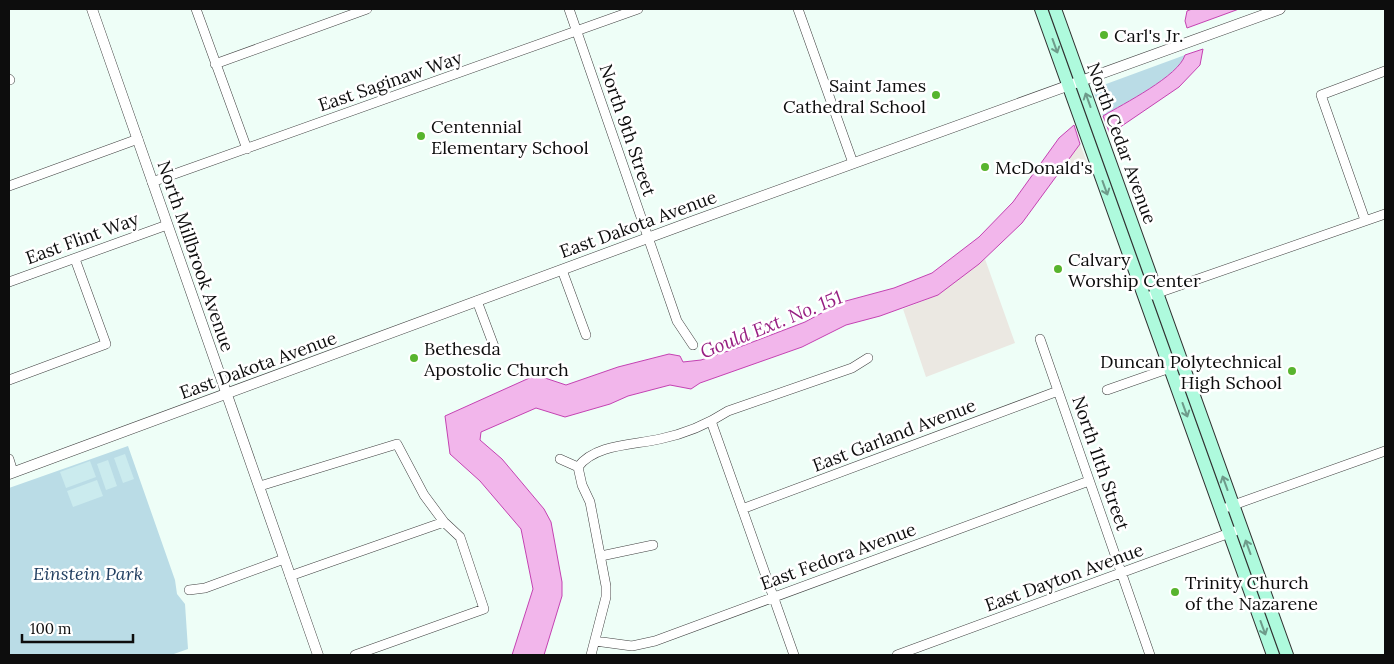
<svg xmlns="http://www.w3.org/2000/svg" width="1394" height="664" font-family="Lora,serif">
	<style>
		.industrial { fill: #ebe8e2 }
		.green { fill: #badce6 }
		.pitch { fill: #cbebee }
		.water { fill: #f2b6eb; stroke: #c442b2 }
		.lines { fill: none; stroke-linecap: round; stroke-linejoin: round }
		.minor-casing { stroke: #404040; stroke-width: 10 }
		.tertiary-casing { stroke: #404040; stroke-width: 11 }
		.secondary-casing { stroke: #2f2f2f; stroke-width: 14 }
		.minor { stroke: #fff; stroke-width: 9 }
		.tertiary { stroke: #fff; stroke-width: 10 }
		.secondary { stroke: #aefadd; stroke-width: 12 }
		.oneway { stroke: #6e9b8a }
		.poi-dot { fill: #58b42e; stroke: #fff; stroke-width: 2 }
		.labels { text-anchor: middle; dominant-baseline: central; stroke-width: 5; stroke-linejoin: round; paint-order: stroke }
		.poi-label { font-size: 18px; fill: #0d0d0d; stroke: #fff; text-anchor: start }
		.street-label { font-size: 18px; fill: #0d0d0d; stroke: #fff }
		.park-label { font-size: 18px; font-style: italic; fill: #223f61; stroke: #fff }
		.water-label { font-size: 19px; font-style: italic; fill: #971f82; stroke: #fff }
	</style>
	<rect width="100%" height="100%" fill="#eefef7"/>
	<path class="industrial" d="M1080,144L1089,167L1068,175L1065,167L1061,169Z
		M985,259L1015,343L926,377L903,309L938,295Z"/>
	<path class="green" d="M1185,55C1179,76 1123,104 1103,116L1094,93L1098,87Z
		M128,446L175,580L177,594L185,604L188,649L171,655H9V488Z"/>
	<path class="pitch" d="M125,454L134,479L123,483L114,458Z
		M108,460L117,486L106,490L97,464Z
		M90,461L96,477L66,488L60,472Z
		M97,480L103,496L73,507L67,491Z"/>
	<path class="water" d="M1192,9H1239L1187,28L1185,21L1187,11Z
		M1203,49L1200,65L1179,87L1110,134L1103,116C1123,104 1179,76 1185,55Z
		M1074,125L1080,144L1022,223L979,264L938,295L880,316L846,325L802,347L700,383L691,389L670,385L628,396L610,404L565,417L536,408L481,432L480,440L502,459L544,509L551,522L562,582V596L544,655H512L533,589L521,529L480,481L450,454L445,416L536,375L566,385L618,367L669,354L680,356L683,362L701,360L737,348L805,322L842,302L894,288L932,273L979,237L1013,202L1059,138Z"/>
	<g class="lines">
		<g class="minor-casing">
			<path id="minor" d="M196,9L247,149
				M569,9L677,321L693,345
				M798,9L853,163
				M215,64L367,9
				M9,79L10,80
				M152,182L638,9
				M9,186L138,139
				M1365,220L1321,95L1385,71
				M562,270L586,335
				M9,282L167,225
				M1152,295L1385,214
				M477,301L495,349
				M1040,339L1150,655
				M9,380L106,344L75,259
				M1107,390L1170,368
				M711,421L794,655
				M9,459L13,472
				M560,459L578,467
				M578,467C595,444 634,445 660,439C684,434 708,424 728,411L852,368L868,358
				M578,467L582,485L590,502L606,586V597L591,655
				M260,486L397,444L424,495L444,522L460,537L484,609L355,655
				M1228,507L1385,451
				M742,509L1058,391
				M601,556L653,545
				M290,576L444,522
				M189,590L205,588L284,559
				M595,641L632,646L655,641L1089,481
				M897,655L1235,531"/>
		</g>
		<g class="tertiary-casing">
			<path id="tertiary" d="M92,9L318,655
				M9,474L691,222L1280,9"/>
		</g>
		<g class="secondary-casing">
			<path id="secondary" d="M1041,9L1273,655
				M1055,9L1287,655"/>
		</g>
		<use href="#minor" class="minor"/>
		<use href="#tertiary" class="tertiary"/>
		<use href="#secondary" class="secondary"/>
	</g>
	<defs><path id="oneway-shaft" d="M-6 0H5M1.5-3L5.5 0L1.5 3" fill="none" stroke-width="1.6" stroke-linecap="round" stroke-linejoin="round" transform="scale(1.25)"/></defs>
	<g class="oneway">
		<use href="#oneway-shaft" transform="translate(1055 46) rotate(70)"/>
		<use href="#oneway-shaft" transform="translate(1088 100) rotate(-110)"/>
		<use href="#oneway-shaft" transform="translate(1105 188) rotate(70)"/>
		<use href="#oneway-shaft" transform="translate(1185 410) rotate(70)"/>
		<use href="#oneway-shaft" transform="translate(1225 483) rotate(-110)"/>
		<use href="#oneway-shaft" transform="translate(1248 547) rotate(-110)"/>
		<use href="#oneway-shaft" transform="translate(1263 628) rotate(70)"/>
	</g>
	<g class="poi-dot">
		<circle cx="1104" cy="35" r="5"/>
		<circle cx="936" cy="95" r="5"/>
		<circle cx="421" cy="136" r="5"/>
		<circle cx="985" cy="167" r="5"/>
		<circle cx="1058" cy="269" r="5"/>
		<circle cx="414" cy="358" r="5"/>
		<circle cx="1292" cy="371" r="5"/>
		<circle cx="1175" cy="592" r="5"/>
	</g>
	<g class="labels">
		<g class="poi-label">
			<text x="1114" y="35">Carl's Jr.</text>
			<text x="926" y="85" text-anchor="end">Saint James<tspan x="926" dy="21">Cathedral School</tspan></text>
			<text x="431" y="126">Centennial<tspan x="431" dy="21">Elementary School</tspan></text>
			<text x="995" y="167">McDonald's</text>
			<text x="1068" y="259">Calvary<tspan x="1068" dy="21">Worship Center</tspan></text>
			<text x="424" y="348">Bethesda<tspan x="424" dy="21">Apostolic Church</tspan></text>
			<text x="1282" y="361" text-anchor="end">Duncan Polytechnical<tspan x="1282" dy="21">High School</tspan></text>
			<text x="1185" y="582">Trinity Church<tspan x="1185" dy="21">of the Nazarene</tspan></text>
		</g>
		<g class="street-label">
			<text transform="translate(390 81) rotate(-19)">East Saginaw Way</text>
			<text transform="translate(628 130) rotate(71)">North 9th Street</text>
			<text transform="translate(1122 143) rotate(70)">North Cedar Avenue</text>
			<text transform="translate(638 224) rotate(-20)">East Dakota Avenue</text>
			<text transform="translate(82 238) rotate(-20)">East Flint Way</text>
			<text transform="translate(196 256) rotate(71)">North Millbrook Avenue</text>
			<text transform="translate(258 365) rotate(-20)">East Dakota Avenue</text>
			<text transform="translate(894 435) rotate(-21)">East Garland Avenue</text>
			<text transform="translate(1101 463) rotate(71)">North 11th Street</text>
			<text transform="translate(838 556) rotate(-20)">East Fedora Avenue</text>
			<text transform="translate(1064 577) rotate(-20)">East Dayton Avenue</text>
		</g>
		<g class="park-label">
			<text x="88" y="573">Einstein Park</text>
		</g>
		<g class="water-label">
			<text transform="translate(771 324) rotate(-22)">Gould Ext. No. 151</text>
		</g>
	</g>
	<rect width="1394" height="664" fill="none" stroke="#0d0d0d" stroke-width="20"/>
	<path d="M22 634v8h111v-8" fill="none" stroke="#0d0d0d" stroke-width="2.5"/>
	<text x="30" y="634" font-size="15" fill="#0d0d0d" stroke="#ffffff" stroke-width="4" paint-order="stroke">100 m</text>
</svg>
